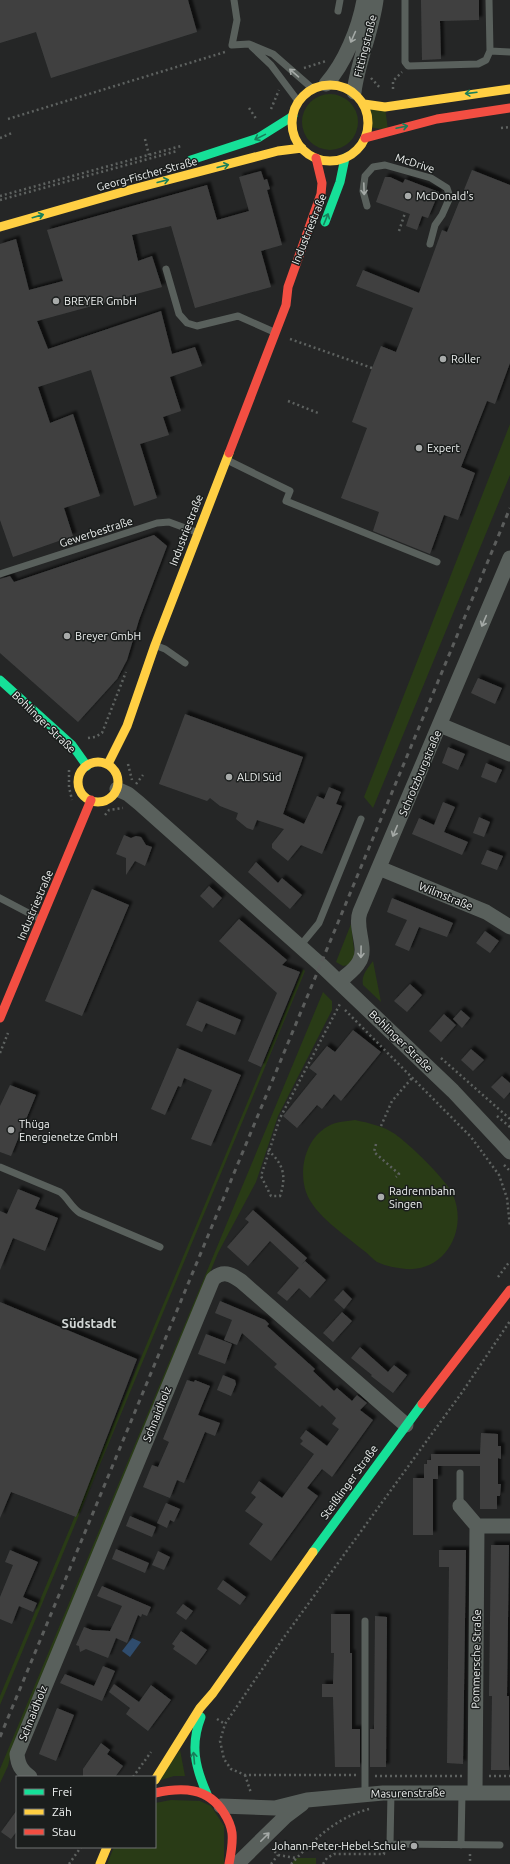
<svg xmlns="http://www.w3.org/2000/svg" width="510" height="1864" font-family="Ubuntu,sans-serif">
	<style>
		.green { fill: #293b16 }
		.water { fill: #2f4c6d }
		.building { fill: #404141; filter: url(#shadow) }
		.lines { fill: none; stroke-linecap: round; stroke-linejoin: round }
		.path { stroke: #5e6260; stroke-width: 2.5; stroke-dasharray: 2 3; stroke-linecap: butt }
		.lane { stroke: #59605c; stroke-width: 7 }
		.street { stroke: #59605c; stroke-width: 15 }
		.fast { stroke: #16e098; stroke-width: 9 }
		.slow { stroke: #ffcf43; stroke-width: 9 }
		.jam { stroke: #f24e42; stroke-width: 9 }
		.rail { stroke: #5b5d5c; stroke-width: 3; stroke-dasharray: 5 5; stroke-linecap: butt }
		.oneway { stroke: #a4a9a6 }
		.oneway2 { stroke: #187f5a }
		.poi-dot { fill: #a8abaa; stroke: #1b1e1d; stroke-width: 1.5 }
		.labels { text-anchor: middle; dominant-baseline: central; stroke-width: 3; stroke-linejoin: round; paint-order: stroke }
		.street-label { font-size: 11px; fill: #eff2f1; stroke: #1b1e1d }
		.poi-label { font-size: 11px; fill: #eff2f1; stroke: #1b1e1d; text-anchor: start }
		.quarter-label { font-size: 13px; font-weight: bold; fill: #d2d7d6; stroke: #1b1e1d }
	</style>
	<defs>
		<filter id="shadow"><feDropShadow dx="3.5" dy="-3.5" stdDeviation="1" flood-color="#0009"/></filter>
	</defs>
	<rect width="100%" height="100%" fill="#252626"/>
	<path class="green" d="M302 122a28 28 0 1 1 56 0a28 28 0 1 1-56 0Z
		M364,104L385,107L388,130L368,127V115Z
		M510,424V475L373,808L364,797Z
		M351,924L355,958L348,965L343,966L336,962Z
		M373,961L381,1002L363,985C361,975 368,968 373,961Z
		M303,969L305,971L0,1705V1696Z
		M323,992L332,1001V1010L278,1116L256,1182L218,1253L11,1753L8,1766L0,1783V1769Z
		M355,1120C369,1123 383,1126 395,1134C409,1144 446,1179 453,1195C468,1229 446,1272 406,1269C396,1268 386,1266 377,1262C372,1259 368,1253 363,1250C345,1235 314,1215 306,1192C297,1165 309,1128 340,1122C345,1121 350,1121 355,1120Z
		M180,1750L185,1776H174L158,1781Z
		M171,1800L200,1801L211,1806L224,1826V1864H107L114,1847H155V1803Z
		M296,1858H316V1864H291Z"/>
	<path class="water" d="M132,1638L141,1642L130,1657L122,1651Z"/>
	<path class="building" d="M0,0H188L197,32L51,78L36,32L0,43Z
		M421,0H479V20L440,21L441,59L422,60Z
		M472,170L510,185V363L495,404L487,401L461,467L475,473L458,520L444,515L430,554L373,531L379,512L341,498L367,428L352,422L372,368L381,346L396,352L413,308L356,286L363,270L419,293L442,230L447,232Z
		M261,171L264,180L267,179L270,189L267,190L282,245L261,251L271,287L195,308L171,226L132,235L138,261L152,256L162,287L37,321L48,349L161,311L172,354L195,347L202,366L170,377L181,411L163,417L169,435L140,444L157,498L134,506L91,370L38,387L50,423L73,414L100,496L64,508L73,536L13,557L0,520V244L16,239L29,290L63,281L47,230L207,185L217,220L249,211L239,177Z
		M385,177H390L403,183L405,179L439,192L428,218L422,216L417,230L406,226L410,214L376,202Z
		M154,535L167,546L139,620L127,660L117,679L78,722L0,653V579L10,576L14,582Z
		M478,678L502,688L495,704L471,693Z
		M185,714L303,757L283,814L304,824L317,796L324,799L329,787L341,792L336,804L342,806L322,854L301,845L288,861L272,848V844L284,829L257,820L253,830L247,828L236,819L238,813L220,806L210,798L207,801L159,784Z
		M448,747L465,754L458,770L442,763Z
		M486,763L502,770L496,783L481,777Z
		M443,802L455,807L444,832L468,842L462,855L412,834L419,818L434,825Z
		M479,817L490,822L484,837L473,833Z
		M124,835L131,838L136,836L141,837L146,845L152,847L145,866L135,861L126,875V858L116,854Z
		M487,850L503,856L497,870L481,864Z
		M256,862L278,883L282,878L302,895L290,909L248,872Z
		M209,886L222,898L213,908L200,896Z
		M92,889L129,905L82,1016L45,1001Z
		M392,898L453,923L447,937L419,927L409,951L395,945L407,920L387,912Z
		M239,919L287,960L282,965L300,972L261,1067L248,1061L277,993L219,941Z
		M485,931L499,941L490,953L476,943Z
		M410,984L422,995L407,1012L394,1001Z
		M197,1001L241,1020L235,1035L206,1023L202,1032L186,1025Z
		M461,1010L470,1018L462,1028L453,1019Z
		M444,1014L456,1025L441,1042L429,1031Z
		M353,1030L381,1052L341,1101L334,1094L322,1109L317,1105L297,1128L283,1116L317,1074L309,1068L327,1046L335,1052Z
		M177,1048L241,1075L211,1146L191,1139L212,1090L184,1078L181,1087L178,1086L165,1115L151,1109Z
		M471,1049L484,1060L473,1071L461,1060Z
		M502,1076L510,1083V1092L504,1099L491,1087Z
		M10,1085L36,1095L11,1156L0,1152V1106Z
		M18,1189L40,1198L35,1209L58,1218L45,1251L13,1238L0,1270V1211L7,1214Z
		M253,1210L307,1258L299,1268L270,1241L248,1266L227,1247L249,1222L245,1219Z
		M305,1261L326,1280L310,1298L299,1288L287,1301L277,1293Z
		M343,1290L352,1299L344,1309L334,1300Z
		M220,1301L265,1320L269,1324L267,1326L315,1369L313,1371L334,1391L337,1388L352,1401L357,1395L367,1403L360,1410L373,1420L332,1477L322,1469L307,1488L318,1496L271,1561L249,1544L263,1524L245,1511L256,1497L251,1493L259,1481L282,1498L314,1454L300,1444L303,1441L300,1438L306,1430L327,1446L339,1429L332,1424L336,1418L322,1405L320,1407L274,1367L277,1364L242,1333L237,1345L224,1340L232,1320L215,1313Z
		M0,1302L137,1359L76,1517L11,1492L0,1518Z
		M342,1312L352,1321L333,1342L323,1333Z
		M206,1334L232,1344L225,1364L198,1354Z
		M360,1347L388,1372L394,1365L407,1375L393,1393L371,1376L372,1375L351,1358Z
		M223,1375L235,1380L236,1384L231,1396L217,1390Z
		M187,1380L194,1382L195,1380L210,1386L198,1415L220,1423L215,1436L205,1432L184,1483L177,1480L170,1498L143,1487L152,1465L158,1467L169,1442L163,1439Z
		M481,1433L498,1434V1446H501V1459L498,1458V1484H501L500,1496H497V1509H480V1466H438V1479H433V1535H413V1478H424V1464H427V1460H431V1454H480Z
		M166,1503L180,1509L174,1522L170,1520L167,1528L157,1523Z
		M130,1516L156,1527L152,1537L126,1526Z
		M491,1545H509L507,1696H509V1770H491L492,1696H489Z
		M116,1549L149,1563L145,1573L112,1559Z
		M10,1550L38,1562L23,1597L37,1603L33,1612L19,1606L12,1624L0,1619V1597L13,1565L5,1562Z
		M439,1550H466L463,1764L447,1763L449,1567H439Z
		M158,1551L170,1557L164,1570L152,1565Z
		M223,1580L246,1597L240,1605L217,1589Z
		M102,1586L151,1607L147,1616L142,1614L141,1617L138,1615L127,1643L116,1638L108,1658L86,1649L80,1652L79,1646L76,1645L84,1627L92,1630L110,1631L122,1606L97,1596Z
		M183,1604L193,1611L186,1620L176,1613Z
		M331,1614H350V1653H352V1729H360V1767H335L333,1697H322V1684H333L334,1653H331Z
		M375,1616L387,1617L386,1767H370V1729H374Z
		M181,1631L207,1650L196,1665L173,1649L175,1646L172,1644Z
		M103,1666L115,1671L102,1701L60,1683L65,1674L94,1686Z
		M114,1684L139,1702L151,1685L171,1700L148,1731L126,1714L130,1708L109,1692Z
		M57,1708L74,1715L56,1761L39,1754Z
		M101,1743L110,1750L107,1754L123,1766L115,1777H83V1769Z
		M17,1810V1831L11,1839L1,1832Z"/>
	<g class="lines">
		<path class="path" d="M304,68L326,61
			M371,78L381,89
			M393,89V81L402,72
			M249,108L257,120
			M271,109L279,90
			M8,119L225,52
			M501,128L510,127
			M0,138L12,133
			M145,139L149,155
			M0,196L181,146
			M0,200L177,151
			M399,231L405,213
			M290,339L372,368
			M288,401L318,413
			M88,738L95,737L102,733L126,672
			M128,764L132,780
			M69,770V787L72,800
			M136,784L143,775
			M105,815L109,810L123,808
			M345,1010L471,1137L499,1175L507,1198L510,1227
			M0,1053L8,1033
			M441,1058L510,1119
			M497,1116L510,1127
			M381,1126L392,1101L412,1078
			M376,1144L374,1152L399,1174L396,1177
			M268,1150C283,1164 287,1175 280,1196H271L261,1176L280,1118L341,1002
			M504,1165L510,1171
			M498,1277L510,1261
			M217,1719L225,1724
			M245,1775L251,1793
			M356,1775H245L231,1769L224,1759L220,1741L225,1724L282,1640L463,1391L510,1321
			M375,1776H462
			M489,1776H510
			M133,1777L151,1752
			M271,1848L278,1855L296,1858
			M470,1854V1864
			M69,1864L81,1847
			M271,1864L278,1855
			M291,1864C314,1840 335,1818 369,1809
			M323,1864L327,1858L334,1854H384V1851"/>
		<path class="lane" d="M234,0L237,20L232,45L249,44L273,54L313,89
			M405,0V62L408,66L478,64L486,60L490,51L489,0
			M338,11L340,0
			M252,47L271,65L298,101
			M490,51L510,52
			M367,206L363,191L365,176L373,167L385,165L431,178L447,188L450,197L442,215L435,225L430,244
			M166,269L179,314L187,323L197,326L238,316L274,332
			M227,460L290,491L286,501L437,562
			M0,574L157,523L169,522L196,532
			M157,646L165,649L185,663
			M0,898L40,919
			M300,946L319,923L361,819
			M0,1167L60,1192C68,1198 71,1207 80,1213L160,1247
			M460,1473V1506
			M365,1621V1794
			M391,1793L390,1844L500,1845
			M461,1845L462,1793"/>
		<path class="street" d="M326,84C345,63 359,28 364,0
			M354,92C358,61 372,31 376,0
			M440,725L510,754
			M117,789L128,794L139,803L321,965L453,1091L510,1152
			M379,868L486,912L510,927
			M339,982C345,976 355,970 359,962C368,948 354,928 360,912L510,558
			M460,1506L477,1526
			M30,1777C21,1770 18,1765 17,1754L213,1279C223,1270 231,1274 241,1281L406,1425
			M475,1793L477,1526H510
			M221,1806L275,1808L307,1800L383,1793H510
			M237,1864L286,1816L302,1804"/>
		<path class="fast" d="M191,160L258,138L293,116
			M325,222L340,182L345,158
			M0,680L72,745L87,766
			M313,1552L422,1404
			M201,1717C190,1745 195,1767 207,1794"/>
		<path class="slow" d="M292 123a38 38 0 1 1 76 0a38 38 0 1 1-76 0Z
			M364,104L385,107L510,89
			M0,227L133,189L278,151L302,148
			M78 782a20 20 0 1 1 40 0a20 20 0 1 1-40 0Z
			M108,764L127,726L155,645L229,453
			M155,1780L200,1708L213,1693L313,1552
			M100,1864L107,1847"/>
		<path class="jam" d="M365,138L437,119L510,108
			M229,453L286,305L288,287L321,194L322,183L316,158
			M0,1018L91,800
			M422,1404L510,1290
			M155,1793C182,1787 208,1787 224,1813C228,1819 231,1826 232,1833C233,1843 231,1854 229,1864"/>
		<path class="rail" d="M0,1737L510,508"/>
	</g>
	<defs><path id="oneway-shaft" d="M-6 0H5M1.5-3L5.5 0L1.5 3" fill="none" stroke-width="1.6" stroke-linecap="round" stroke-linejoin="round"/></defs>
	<g class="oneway">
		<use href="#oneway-shaft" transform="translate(353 37) rotate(114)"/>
		<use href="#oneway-shaft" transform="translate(294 73) rotate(-139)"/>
		<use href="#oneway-shaft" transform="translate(364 189) rotate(88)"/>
		<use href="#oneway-shaft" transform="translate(484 621) rotate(113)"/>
		<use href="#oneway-shaft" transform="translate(395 831) rotate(113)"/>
		<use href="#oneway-shaft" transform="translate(361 952) rotate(91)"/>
		<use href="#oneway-shaft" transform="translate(265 1837) rotate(-45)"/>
	</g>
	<g class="oneway2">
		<use href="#oneway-shaft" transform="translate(471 93) rotate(173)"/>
		<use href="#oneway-shaft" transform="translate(402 127) rotate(-12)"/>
		<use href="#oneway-shaft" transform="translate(260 137) rotate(154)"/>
		<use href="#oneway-shaft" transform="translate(223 166) rotate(-14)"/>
		<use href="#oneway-shaft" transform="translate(163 181) rotate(-14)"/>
		<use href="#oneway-shaft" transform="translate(38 216) rotate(-16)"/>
		<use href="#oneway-shaft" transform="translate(326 219) rotate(-68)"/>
		<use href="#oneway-shaft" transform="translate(194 1758) rotate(-95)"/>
	</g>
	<g class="poi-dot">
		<circle cx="408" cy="196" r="4"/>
		<circle cx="56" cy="301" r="4"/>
		<circle cx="443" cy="359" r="4"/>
		<circle cx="419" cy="448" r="4"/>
		<circle cx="67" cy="636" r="4"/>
		<circle cx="229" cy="777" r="4"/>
		<circle cx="11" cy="1130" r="4"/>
		<circle cx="381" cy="1197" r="4"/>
		<circle cx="414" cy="1846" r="4"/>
	</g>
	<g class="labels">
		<g class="street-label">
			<text transform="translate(365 46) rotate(-76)">Fittingstraße</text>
			<text transform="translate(415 163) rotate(18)">McDrive</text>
			<text transform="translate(147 174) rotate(-15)">Georg-Fischer-Straße</text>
			<text transform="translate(309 229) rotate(-68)">Industriestraße</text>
			<text transform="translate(186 530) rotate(-69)">Industriestraße</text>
			<text transform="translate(96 532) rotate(-18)">Gewerbestraße</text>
			<text transform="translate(44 722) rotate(44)">Bohlinger Straße</text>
			<text transform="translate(420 773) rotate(-67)">Schrotzburgstraße</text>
			<text transform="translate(446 896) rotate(22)">Wilmstraße</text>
			<text transform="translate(35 905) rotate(-67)">Industriestraße</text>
			<text transform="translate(401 1041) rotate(44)">Bohlinger Straße</text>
			<text transform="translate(157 1414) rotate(-68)">Schnaidholz</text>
			<text transform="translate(349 1482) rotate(-54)">Steißlinger Straße</text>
			<text transform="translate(476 1659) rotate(-89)">Pommersche Straße</text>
			<text transform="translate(33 1713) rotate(-68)">Schnaidholz</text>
			<text transform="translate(408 1793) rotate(-1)">Masurenstraße</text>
		</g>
		<g class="poi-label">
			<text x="416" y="196">McDonald's</text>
			<text x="64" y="301">BREYER GmbH</text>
			<text x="451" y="359">Roller</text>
			<text x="427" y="448">Expert</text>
			<text x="75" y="636">Breyer GmbH</text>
			<text x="237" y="777">ALDI Süd</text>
			<text x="19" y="1124">Thüga<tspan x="19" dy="13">Energienetze GmbH</tspan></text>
			<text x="389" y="1191">Radrennbahn<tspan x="389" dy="13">Singen</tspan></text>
			<text x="406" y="1846" text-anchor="end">Johann-Peter-Hebel-Schule</text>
		</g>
		<g class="quarter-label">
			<text x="89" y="1323">Südstadt</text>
		</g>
	</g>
	<rect x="16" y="1776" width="140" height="72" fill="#1b1e1d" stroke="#707372"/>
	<rect x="24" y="1789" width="20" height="6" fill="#16e098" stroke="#707372"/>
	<text x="52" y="1796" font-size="12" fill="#eff2f1">Frei</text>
	<rect x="24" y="1809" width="20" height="6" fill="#ffcf43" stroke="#707372"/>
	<text x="52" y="1816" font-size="12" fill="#eff2f1">Zäh</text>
	<rect x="24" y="1829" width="20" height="6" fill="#f24e42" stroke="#707372"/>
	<text x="52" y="1836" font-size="12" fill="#eff2f1">Stau</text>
</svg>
